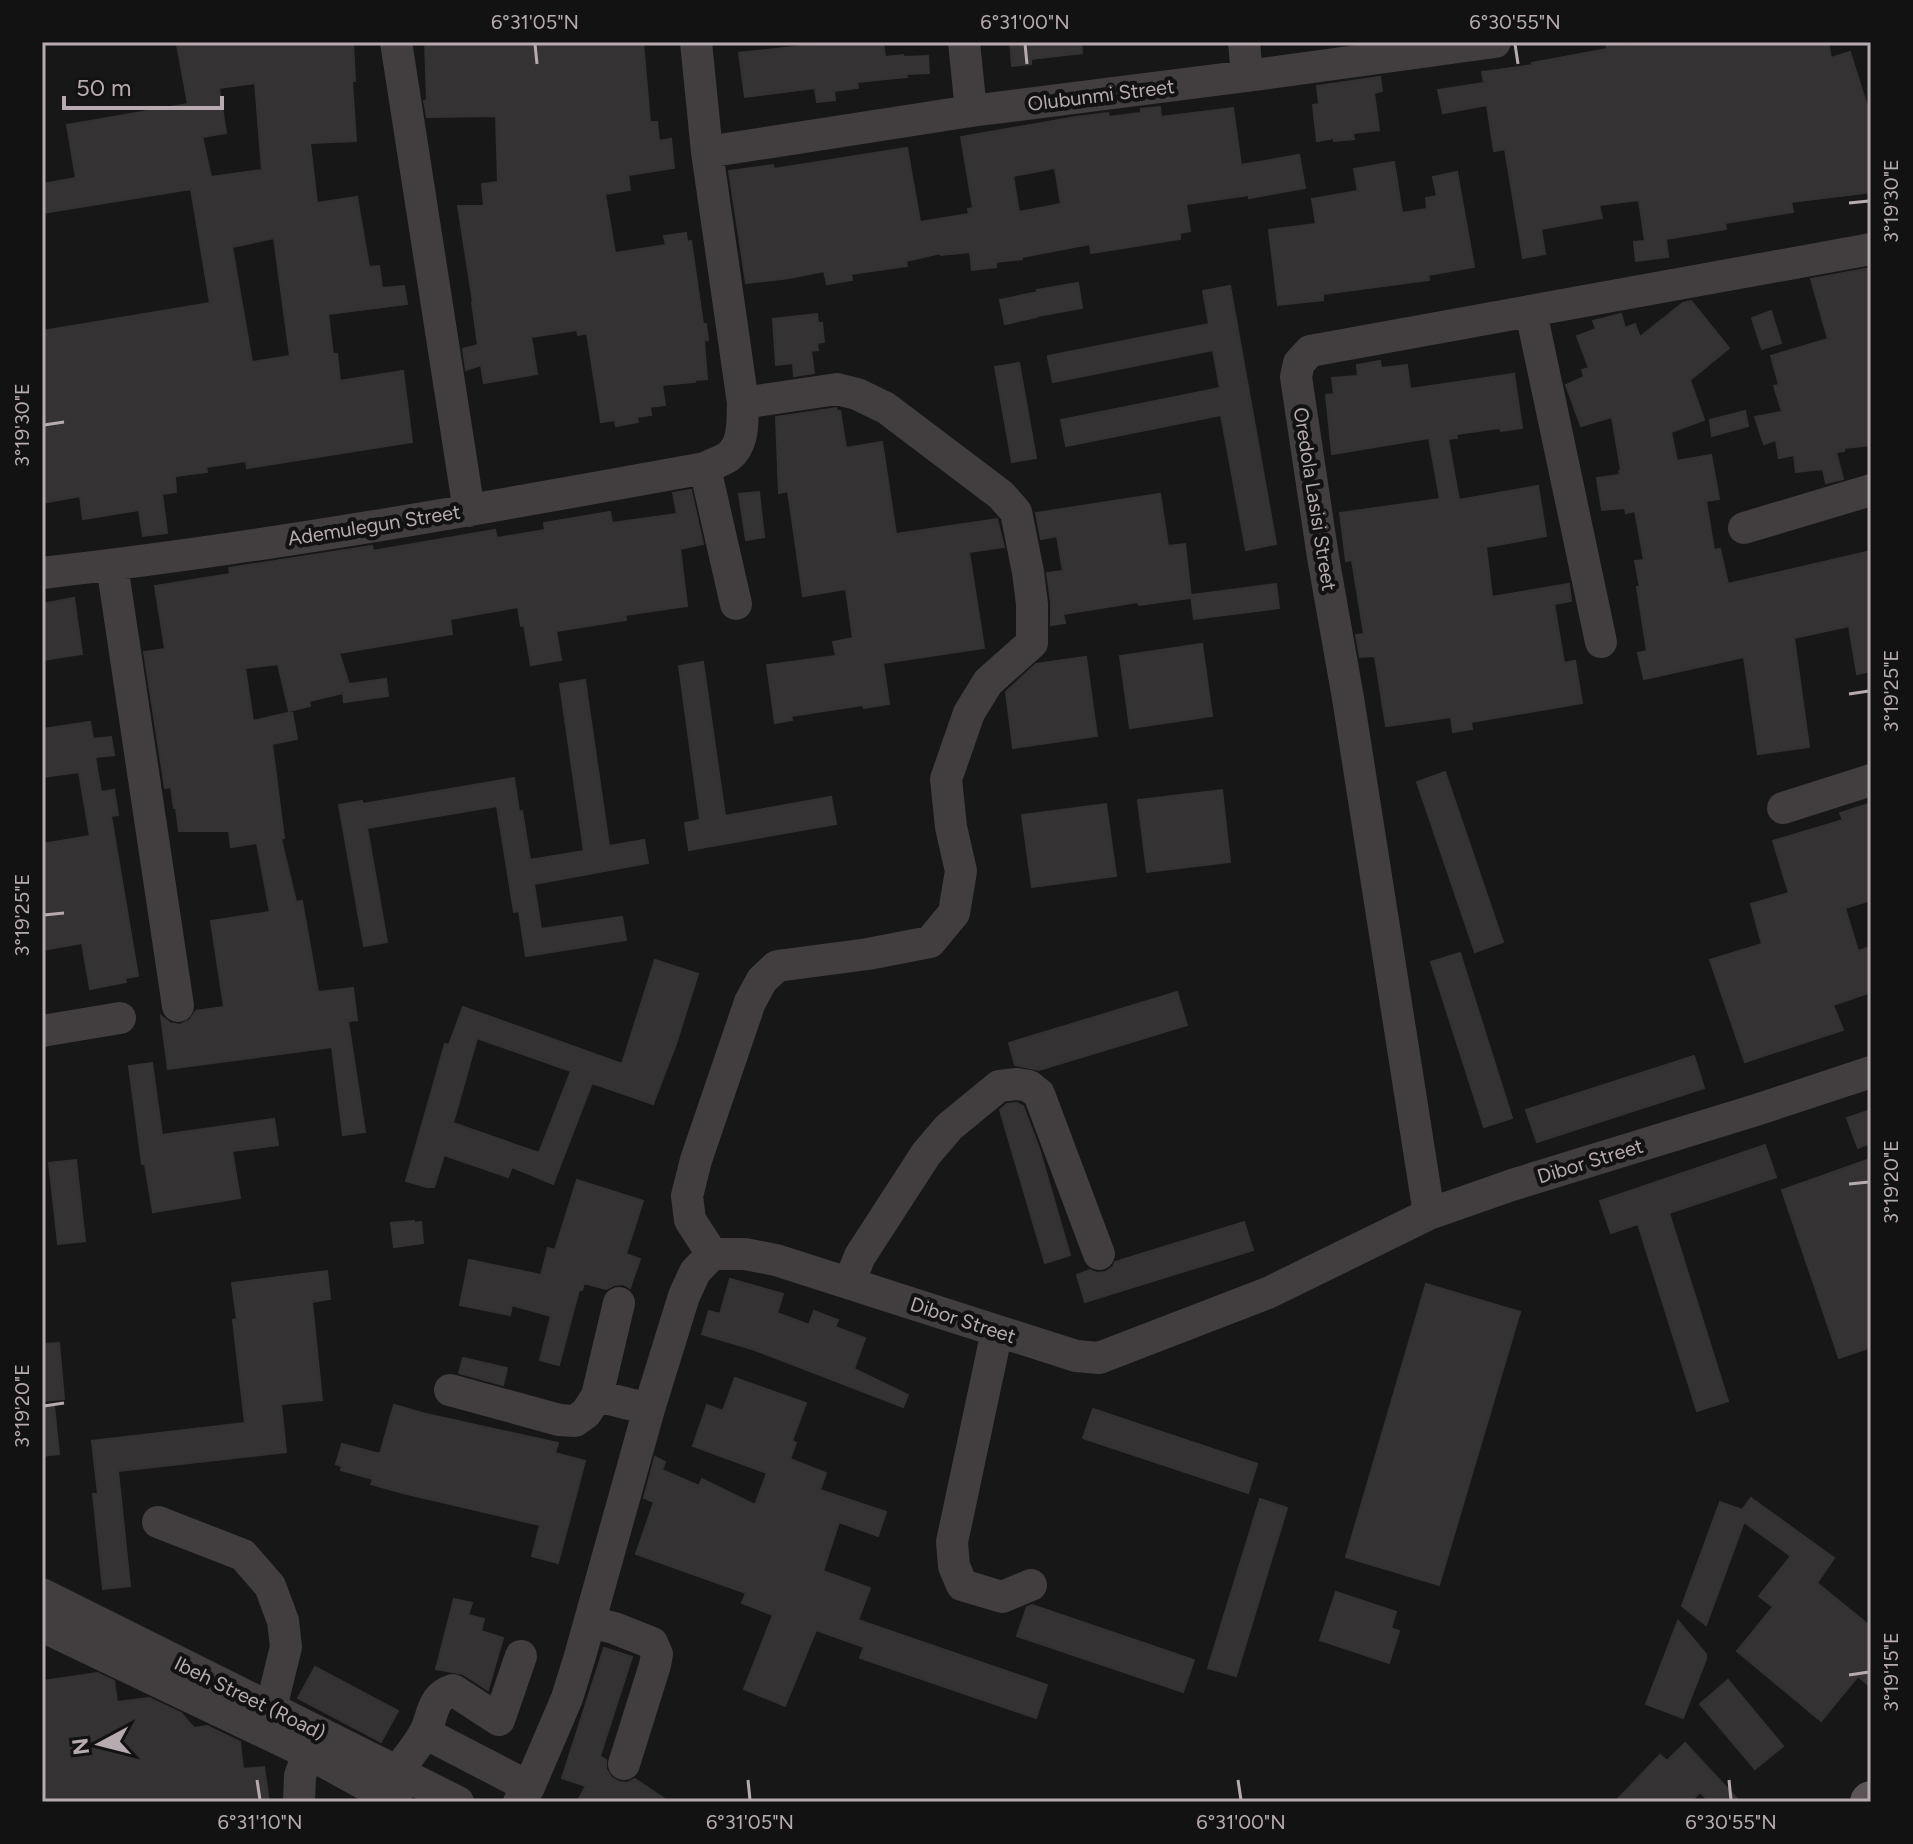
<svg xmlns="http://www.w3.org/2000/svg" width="1913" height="1844" font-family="Figtree,sans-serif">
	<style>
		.building { fill: #343232; stroke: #343132; stroke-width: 2; fill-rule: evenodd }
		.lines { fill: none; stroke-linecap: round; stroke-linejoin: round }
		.minor { stroke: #423d3f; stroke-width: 32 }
		.major { stroke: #5c5557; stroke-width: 40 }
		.ticks { fill: none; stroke: #b7aab1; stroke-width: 3 }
		.labels { text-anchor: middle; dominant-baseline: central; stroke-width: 8; stroke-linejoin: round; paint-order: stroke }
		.street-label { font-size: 20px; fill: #b7aab1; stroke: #131212 }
		.neatline { fill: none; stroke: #b7aab1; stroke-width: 3 }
		.ticks-label { font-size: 20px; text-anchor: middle; fill: #b7aab1 }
	</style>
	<rect width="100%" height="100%" fill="#181717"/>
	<path class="building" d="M193,42H353L355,81H352L356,141L310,143L317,203L357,197L369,267L379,266L382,288L404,286L407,304L328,314L333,354H337L340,381L403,371L412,442L247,468L246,461L206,467L207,472L175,476L176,492L162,494L167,533L143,536L139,510L83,519L80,496L42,503V331L210,303L191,189L42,213V184L76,178L67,125L188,104L177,45ZM255,83L262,170L211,177L202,137L226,133L219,88ZM274,238L290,356L252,362L232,247Z
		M425,42H643L650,122H657L659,141L671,139L674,168L628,175L630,190L605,194L615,253L666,245L664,236L686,233L687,242L691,241L703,324H706L708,340L704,341L707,379L694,380L695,382L662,385L665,405L650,407L651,415L637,417L638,422L616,426L615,420L601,422L587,333L578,335L577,330L531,337L537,374L484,383L481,365L466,370L463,349L478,345L472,302H473L458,206H484L482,184L498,182L496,116L427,117L424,101L427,100Z
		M839,42H883L885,57L903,55L904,57L928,56L929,73L906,74L907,77L857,82L858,88L834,91L835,100L817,102L815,88L745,97L739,53Z
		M1010,42H1081L1082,53L1031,59V64L1012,66Z
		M1606,42H1622L1623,46L1656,42H1828L1831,58L1850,52L1871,119V192L1791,202L1793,212L1725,223L1726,229L1666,239L1668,257L1636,261L1634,242L1645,241L1639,200L1599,205L1602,218L1541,229L1545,254L1523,258L1505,149L1494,151L1487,105L1443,113L1438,90L1484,83L1482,72L1533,65L1532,63L1607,49Z
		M1380,77L1382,91L1374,93L1379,130L1353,133L1354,139L1334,141V138L1317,141L1313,105L1319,104L1317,86Z
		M1160,107L1161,117L1233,108L1241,165L1299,155L1305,188L1249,198V195L1186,204L1190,231L1180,233V239L1091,253L1090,244L1022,257V259L996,262V267L972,270L970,252L941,255V253L906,261L907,266L851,274L852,280L827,284L824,271L790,278L746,283L729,171L773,165L774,169L907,148L920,222L969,214L968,209L973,208L961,137L1076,117L1108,113L1109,117L1141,113V109ZM1055,168L1061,204L1019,212L1013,176Z
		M1394,162L1402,213L1427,209L1426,198L1437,196L1433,177L1457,172L1474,267L1428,275L1429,280L1323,294V300L1278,305L1269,230L1316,224L1312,199L1358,191L1354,169Z
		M1871,268V445L1844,448V451L1836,452L1843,479L1826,483L1823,469L1796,472L1794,455L1779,458L1776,440L1764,444L1755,417L1781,412L1783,414L1774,386L1779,385L1771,356L1828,339L1811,279Z
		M1078,283L1082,308L1037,316V317L1005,324L1000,300L1038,292L1037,290Z
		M1230,286L1276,544L1246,550L1221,415L1066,446L1061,420L1220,388L1213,350L1053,382L1048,358V356L1209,324L1203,291Z
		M1691,301L1729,348L1690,380L1704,420L1671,432L1677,461L1711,455L1719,499L1706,501L1714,550L1720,549L1728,584L1871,551V671L1857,674L1849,626L1794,638L1809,747L1758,754L1744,657L1644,679L1638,653L1647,651L1637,587H1640L1635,561L1644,560L1635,511L1626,513L1625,508L1602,510L1597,478L1620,475L1619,471L1621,470L1612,417L1581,426L1566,385L1584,377L1582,370L1589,368L1577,336L1596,329L1593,321L1621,314L1625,328L1635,324L1640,337L1683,303Z
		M1771,311L1781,343L1762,349L1752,318Z
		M817,314L818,323H822L824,342L817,343L818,350L811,351L814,373L794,376L793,363L776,365L773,319Z
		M1380,361L1381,368L1407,365L1410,389L1514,374L1522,428L1501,431L1500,428L1456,434L1457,438L1448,439L1459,500L1538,486L1546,536L1486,547L1492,597L1569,584L1571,601L1554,604L1564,663L1575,661L1582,703L1471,722L1472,729L1453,732L1451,717L1386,726L1375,656L1360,657L1356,635L1364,634L1352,560L1346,561L1340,513L1440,499L1429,438L1332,454L1326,395L1334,394L1332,378L1358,376L1357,365Z
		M1019,363L1036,458L1012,462L995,367Z
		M836,408L837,411H840L846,448L882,442L896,534L997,519L1004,547L969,552L984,648L883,663L889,704L864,708L863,705L791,716L792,720L775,723L767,665L836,656L833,642L853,638L846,589L803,596L788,491L779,493L776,417Z
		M1745,411L1748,426L1712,436L1710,420Z
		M691,490L703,544L680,549L687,606L625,615L626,620L556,631L561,660L531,665L524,625L521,626L518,607L450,619L452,634L339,653L349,684L386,679L388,696L344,702L343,693L309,701L310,706L289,711L278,664L245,668L253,721L292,712L297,739L272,744L284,838L281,839L296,902L302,901L318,992L353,988L357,1020L348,1021L365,1132L343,1135L332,1047L168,1069L161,1016L170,1023L180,1025L190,1020L196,1011L224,1007L211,921L270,912L257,843L231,847L229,831H179L176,808H174L171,787L165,788L144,652L165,649L155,586L230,574L229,568L372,546L373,551L384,549L495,530L497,538L545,530L544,523L610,512L612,523L677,514L673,493Z
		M759,492L764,537L746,540L739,494Z
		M1160,494L1168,546L1185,544L1191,598L1139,605L1138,602L1063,614L1065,623L1051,625V602L1047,573L1063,571L1057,536L1041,539L1036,513Z
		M1276,584L1279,608L1194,619L1191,595Z
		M74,598L82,654L42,660V604Z
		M1202,644L1212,716L1130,728L1120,656Z
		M1086,657L1097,736L1013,748L1006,692L1036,664Z
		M703,662L725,816L831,797L836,824L689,850L685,823L700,820L679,666Z
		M585,680L609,846L644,840L648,863L534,884L541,929L622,917L626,940L526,956L519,911L514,912L497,806L367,828L387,942L364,946L339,805L362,801L363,804L514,778L519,812L522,811L530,860L584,851L560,684Z
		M90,722L93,739L111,737L114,755L95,757L101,792L114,790L118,815L111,816L138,976L125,978L126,982L90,989L82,943L42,950V911H45L42,886V844L90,836L79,772L42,777V729Z
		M1445,772L1503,942L1475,952L1417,782Z
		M1222,790L1230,862L1147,872L1138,800Z
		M1871,803V900L1845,908L1858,951L1871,947V992L1833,1005L1843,1030L1745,1062L1710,960L1762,944L1751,904L1789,893L1773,841L1843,820L1840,813Z
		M1106,804L1116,876L1032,887L1022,815Z
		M1460,953L1512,1118L1484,1127L1431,962Z
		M655,960L698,974L676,1044L653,1104L592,1083L553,1184L512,1167L508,1177L444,1155L434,1187H427L406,1181L445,1044L449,1045L463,1007L622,1064ZM477,1038L571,1071L539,1153L453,1123Z
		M1177,992L1187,1025L1039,1070L1015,1065L1009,1043Z
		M1694,1056L1704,1088L1537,1142L1526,1110Z
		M152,1063L162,1135L274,1119L278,1145L232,1151L240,1198L153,1212L145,1164H142L129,1066Z
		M1016,1103L1023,1106L1039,1148L1070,1255L1045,1263L1000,1110L1007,1104Z
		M1871,1110V1143L1858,1148L1847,1118Z
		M1765,1145L1776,1177L1669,1213L1728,1401L1697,1411L1638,1224L1611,1233L1600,1201Z
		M76,1160L85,1241L58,1244L49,1163Z
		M1867,1160L1871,1172V1347L1839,1358L1782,1190Z
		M577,1180L643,1201L626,1254L640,1259L630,1288L623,1284L614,1285L606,1289L584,1283L582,1290H579L559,1365L540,1360L551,1316L512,1305L510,1315L460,1305L469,1260L541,1275L548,1248L555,1250Z
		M414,1221V1223L421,1222L423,1243L394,1247L391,1223Z
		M1244,1222L1253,1250L1085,1302L1077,1275L1090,1270L1097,1273L1105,1272L1113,1267L1115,1262Z
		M327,1271L330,1299L312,1302L322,1400L281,1404L286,1452L118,1471L130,1586L103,1589L93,1494H98L92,1441L245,1423L233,1320L237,1319L232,1283Z
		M730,1279L783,1294L777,1313L809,1325L814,1311L838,1320L835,1327L865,1338L854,1369L908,1395L903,1407L755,1350L702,1334L709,1311L720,1314Z
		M1426,1284L1520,1312L1439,1585L1346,1557Z
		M59,1343L64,1399L42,1401V1344Z
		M463,1358L507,1368L503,1385L459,1373Z
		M735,1378L806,1403L792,1441L796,1443L790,1459L826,1473L820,1490L886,1512L878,1536L839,1522L823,1571L870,1588L858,1620L1047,1685L1036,1718L860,1658L864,1647L816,1630L785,1706L744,1689L773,1615L742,1603L746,1593L636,1554L654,1502L644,1498L655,1457L665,1462L662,1470L699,1486L702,1479L755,1505L767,1473L693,1446L707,1405L723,1411Z
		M54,1405L59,1454L42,1456V1406Z
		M394,1405L426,1414L558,1443L555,1453L585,1461L558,1563L532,1556L540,1525L403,1493L371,1484L373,1479L341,1470L342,1466L336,1464L342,1444L380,1454Z
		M1093,1409L1257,1464L1248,1493L1083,1438Z
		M1751,1498L1834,1558L1817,1583L1871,1627V1687L1858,1676L1821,1721L1737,1651L1773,1607L1759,1596L1791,1556L1744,1522L1706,1625L1682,1606L1720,1502L1742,1510Z
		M1260,1499L1287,1508L1236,1676L1208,1668Z
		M1336,1592L1396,1612L1391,1628L1399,1631L1389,1663L1320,1640Z
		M454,1599L472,1603L468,1615L484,1619L481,1631L503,1638L488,1690L463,1674L436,1669Z
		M1032,1605L1194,1660L1183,1692L1017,1636L1027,1607Z
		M1678,1621L1706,1654V1659L1683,1718L1646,1704Z
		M604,1648L632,1657L600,1756L606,1760V1769L611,1777L619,1782L627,1783L635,1779L669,1802H577L586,1786L562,1778Z
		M315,1667L398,1711L381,1742L298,1698Z
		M97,1673L114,1681L117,1702L149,1698L181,1713L194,1728L207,1726L240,1742L243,1769L264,1767L269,1802H42V1732H44L42,1715V1681Z
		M1728,1680L1783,1746L1755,1769L1700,1704Z
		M1685,1743L1740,1802H1710L1700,1792L1690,1802H1615L1660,1755L1667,1761Z"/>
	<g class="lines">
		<path class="minor" d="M396,42L469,511
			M696,42L707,152L743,403C742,421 745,444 728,457C722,461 712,464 705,468L736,604
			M964,42L971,111
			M1244,42L1247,76
			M707,152L971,111L1247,76L1495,42
			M1531,312L1601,642
			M1744,528L1871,490
			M112,565L178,1006
			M42,573C264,548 485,508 705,468
			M1783,808L1871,780
			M42,1031L120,1018
			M1429,1214L1348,698L1323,557L1296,377L1299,363L1310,351L1871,249
			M712,1254L690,1220L687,1196L696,1160L750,1002L762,980L777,966L868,954L930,942L954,913L961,871L951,827L946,779L969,713L988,682L1032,643V604L1028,572L1016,512L1001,495L886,408L857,394L837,389L743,403
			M849,1283L860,1256L926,1154L949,1127L999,1086L1017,1084L1029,1086L1039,1094L1099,1254
			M997,1331L952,1542L954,1566L962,1585L1002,1597L1031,1585
			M450,1390L559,1420L575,1421L586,1413L597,1396L649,1409
			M597,1396L619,1303
			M158,1522L243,1555L270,1586L283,1621L286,1647L271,1708
			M42,1594L458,1802
			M590,1622L614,1628L652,1643L657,1654L655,1665L624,1764
			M42,1626L308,1753L397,1802
			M425,1733L529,1787
			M397,1771C407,1758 418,1746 425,1732C434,1714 431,1697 453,1690L499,1720L521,1656
			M299,1802L300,1776L308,1753
			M519,1802L529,1787L567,1698L580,1656L649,1409L684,1296L695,1272L712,1254H745L776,1260L1076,1356L1099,1358L1268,1293L1429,1214L1512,1185L1756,1110L1871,1072"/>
		<path class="major" d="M1870,1802L1871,1801"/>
	</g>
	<path class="ticks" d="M535,44L537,64M1025,44L1027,64M1515,44L1518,64M1849,203L1869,201M44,425L64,422M1849,694L1869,691M44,915L64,913M1849,1184L1869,1182M44,1406L64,1403M1849,1675L1869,1672M257,1780L260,1800M748,1780L750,1800M1238,1780L1241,1800M1729,1780L1731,1800"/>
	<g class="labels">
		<g class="street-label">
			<text transform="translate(1101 95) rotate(-7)">Olubunmi Street</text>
			<text transform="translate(1315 499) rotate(81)">Oredola Lasisi Street</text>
			<text transform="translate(374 525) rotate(-9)">Ademulegun Street</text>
			<text transform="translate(1590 1161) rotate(-17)">Dibor Street</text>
			<text transform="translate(963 1320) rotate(18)">Dibor Street</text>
			<text transform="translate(250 1698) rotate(26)">Ibeh Street (Road)</text>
		</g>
	</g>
	<rect width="1913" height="1844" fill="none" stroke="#131212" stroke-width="88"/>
	<g transform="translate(100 1744) rotate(263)" stroke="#131212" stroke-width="6" paint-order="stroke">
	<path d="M0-6L14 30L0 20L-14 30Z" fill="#b7aab1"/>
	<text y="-12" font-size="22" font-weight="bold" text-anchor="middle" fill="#b7aab1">N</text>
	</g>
	<path d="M64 96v12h158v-12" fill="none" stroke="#b7aab1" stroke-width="4"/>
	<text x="76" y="96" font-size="24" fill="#b7aab1" stroke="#131212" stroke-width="6" paint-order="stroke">50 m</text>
	<rect x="44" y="44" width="1825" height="1756" class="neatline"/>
	<g class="ticks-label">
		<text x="535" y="29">6°31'05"N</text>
		<text x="1025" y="29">6°31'00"N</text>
		<text x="1515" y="29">6°30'55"N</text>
		<text transform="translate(1891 201) rotate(-90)" y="7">3°19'30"E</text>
		<text transform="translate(22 425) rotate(-90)" y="7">3°19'30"E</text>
		<text transform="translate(1891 691) rotate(-90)" y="7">3°19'25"E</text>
		<text transform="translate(22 915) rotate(-90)" y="7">3°19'25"E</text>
		<text transform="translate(1891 1182) rotate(-90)" y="7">3°19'20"E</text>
		<text transform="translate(22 1406) rotate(-90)" y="7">3°19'20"E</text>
		<text transform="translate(1891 1672) rotate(-90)" y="7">3°19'15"E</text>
		<text x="260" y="1829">6°31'10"N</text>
		<text x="750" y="1829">6°31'05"N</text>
		<text x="1241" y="1829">6°31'00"N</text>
		<text x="1731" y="1829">6°30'55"N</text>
	</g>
</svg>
